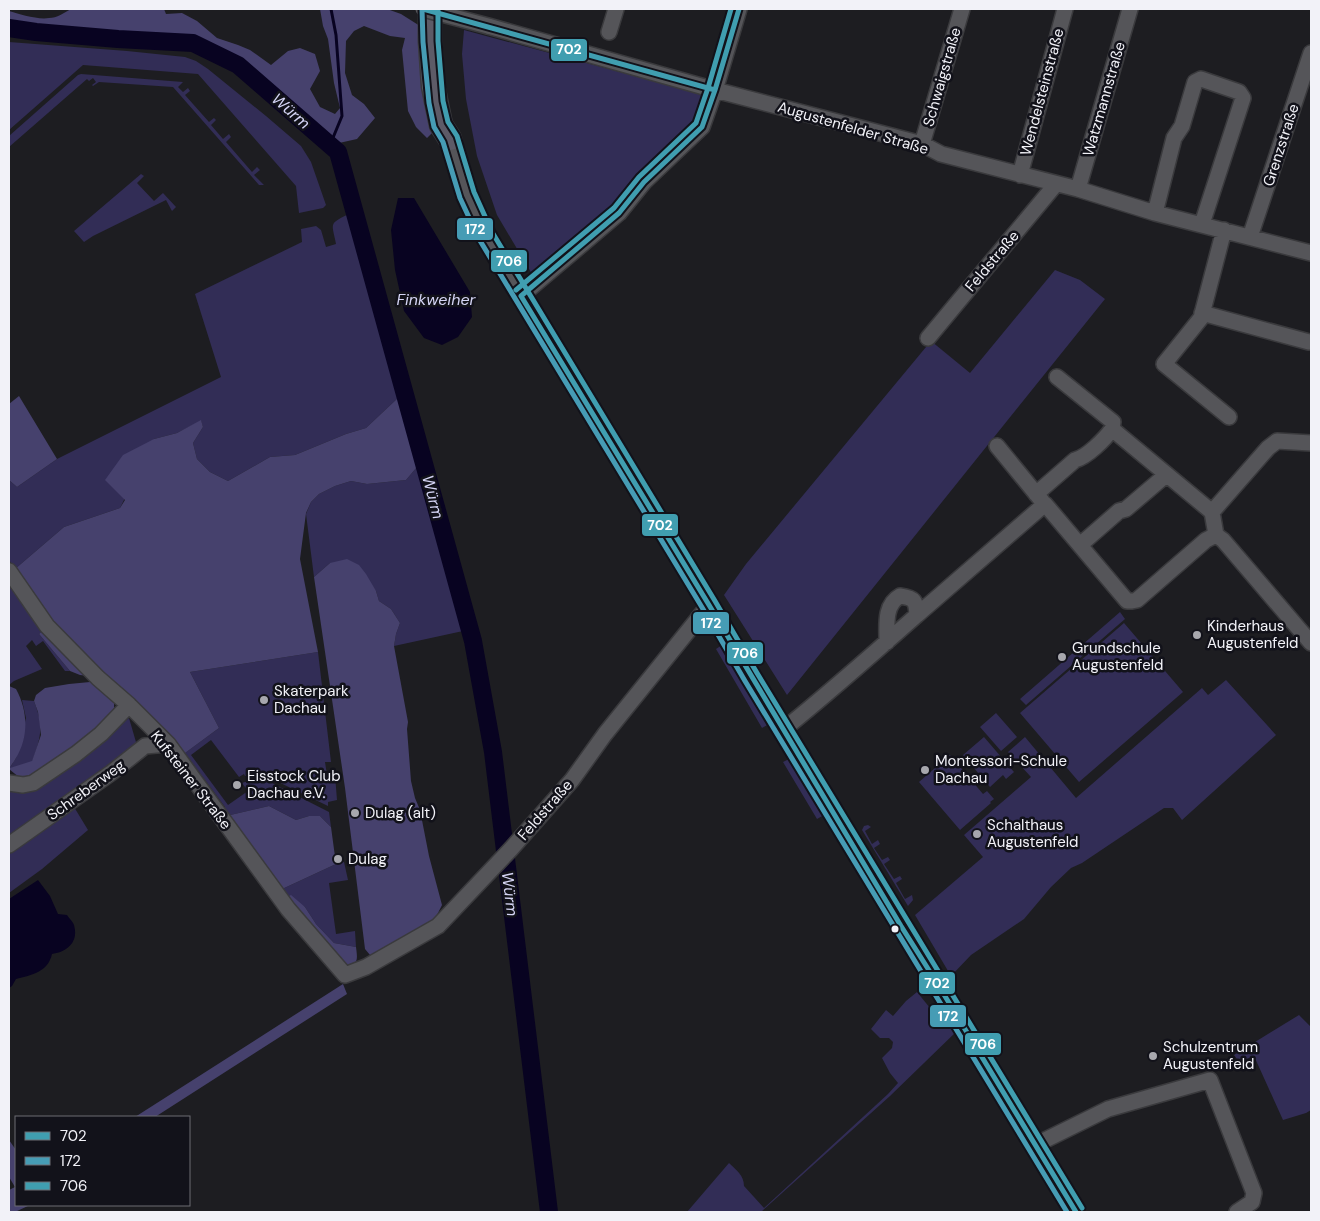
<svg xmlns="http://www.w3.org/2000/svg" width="1320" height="1221" font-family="'DM Sans',sans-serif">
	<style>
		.green { fill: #322d56 }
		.forest { fill: #46416d }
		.water { fill: #080321 }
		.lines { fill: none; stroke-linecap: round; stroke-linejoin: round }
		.stream { stroke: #080321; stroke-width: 3 }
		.river { stroke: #080321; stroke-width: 18 }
		.minor-casing { stroke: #3a3a3d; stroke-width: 18 }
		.highway-casing { stroke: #3a3a3d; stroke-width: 25 }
		.minor { stroke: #555559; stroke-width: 15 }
		.highway { stroke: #5d5b67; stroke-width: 22 }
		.minor-bridge-casing { stroke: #3a3a3d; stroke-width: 18; stroke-linecap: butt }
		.minor-bridge { stroke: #555559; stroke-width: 15 }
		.bus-1-casing { stroke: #12121a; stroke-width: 9 }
		.bus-2-casing { stroke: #12121a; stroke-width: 9 }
		.bus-3-casing { stroke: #12121a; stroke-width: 9 }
		.bus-1 { stroke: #409eb0; stroke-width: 5 }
		.bus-2 { stroke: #469cb5; stroke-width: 5 }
		.bus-3 { stroke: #409eb0; stroke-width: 5 }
		.poi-dot { fill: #a7a7ad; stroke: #12121a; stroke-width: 2 }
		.bus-dot { fill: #f2f2f8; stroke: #12121a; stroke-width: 2 }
		.labels { text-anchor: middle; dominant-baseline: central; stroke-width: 5; stroke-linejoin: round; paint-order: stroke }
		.street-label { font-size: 15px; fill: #f2f2f8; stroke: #12121a }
		.poi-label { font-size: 15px; fill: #f2f2f8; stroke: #12121a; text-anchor: start }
		.water-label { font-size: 16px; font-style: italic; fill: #d5d5f5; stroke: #12121a }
		.line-badge { stroke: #12121a; stroke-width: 2 }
		.badge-label { font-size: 14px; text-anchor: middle; font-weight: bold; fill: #fff }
	</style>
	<rect width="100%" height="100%" fill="#1d1d21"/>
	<path class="green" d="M464,30L705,95L695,128L621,201L532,274L497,215L477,156L466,99L462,54Z
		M9,42L127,51L185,57L196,61L208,69L266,116L301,146L311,162L326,205L323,208L299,213L296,186L198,74L83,65L9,130Z
		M81,74L183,82L178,87L183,92L188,88L190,91L185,95L209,122L214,118L216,120L211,125L223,139L229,134L231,137L226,142L252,172L257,167L260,170L254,175L264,185H259L173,87L99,82L93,86L92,85L96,82L93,78L89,81L87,79L9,147V136L78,75Z
		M141,174L144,176L137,183L154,201L163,193L176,207L172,211L166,200L93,236L84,242L74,231Z
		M349,214L399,397L366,428L346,434L295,455L270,457L228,481L210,472L197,459L193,443L203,427L201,421L177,433L154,439L120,508L64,527L15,569L9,560V480L17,487L57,459L221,377L195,294L302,242L301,229L316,226L321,230L326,247L336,244C332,223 328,224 349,214Z
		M1055,270L1080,280L1105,299L787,695L724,595L746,564L931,341L970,373Z
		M417,467L463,631L394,646L396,634L400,623L391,609L379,601L376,591L330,563L314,577L306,514L311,502L319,494L335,486L351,481L367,484L406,480Z
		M9,580L43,630L39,634L70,671H65L43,641L36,646L32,640L26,646L42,669L14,681L9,685Z
		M1120,612L1125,619L1026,705L1020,699Z
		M1124,623L1183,692L1079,782L1020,713Z
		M722,645L769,724L762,728L716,649Z
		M318,652L331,762H325L327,775H335L337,800L328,802V806L266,776H245L244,774L239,777L211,740L191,755L228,805L248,791L242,783L245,782L266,780L329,812L331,827L320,816H309L296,820L269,806L226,816L222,810L225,807L185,753L219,728L190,672Z
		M1226,680L1276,735L1182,820L1173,808H1164L1082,863L1071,868L1051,887L1024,919L971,955L951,976L915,915L983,857L964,835L1031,777L1008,752L1025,737L1076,798L1202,688L1208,695Z
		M22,700L34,701C44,727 41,737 32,762L9,769L16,758L26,718Z
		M996,713L1017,737L1001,751L980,727Z
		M129,718L138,749L71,802L88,830L42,869L9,893V789L30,791L49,778Z
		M984,737L1014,772L1006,779L1003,775L990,787L963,755Z
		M950,755L983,794L987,791L994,799L990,802L991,803L960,830L919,782Z
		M789,759L824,815L817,819L783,762Z
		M868,825L871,827L865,831L872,844L878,840L880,844L874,848L882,860L888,857L890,860L884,864L894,879L900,876L902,879L896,883L905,899L912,895L913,900L908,906L862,830L864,826Z
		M857,832L903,908L898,906L858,840Z
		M344,862L348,880L329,883L336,934L355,931L356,947L334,943L316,924L305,907L287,897L280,890L336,864Z
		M917,992L930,1008L942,1003L958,1030L890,1096L761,1212H687L729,1163C736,1170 744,1175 744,1186L764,1208L888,1094L898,1083L890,1073L882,1058L892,1048L893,1042L889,1038H880L871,1029L886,1010L893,1016L906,1001Z
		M1299,1015L1311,1027V1110L1306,1113L1283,1120L1254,1056L1239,1062L1234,1055Z"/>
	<path class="forest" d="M71,9H164L166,14L182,13L197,21L217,38L238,45L250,50L271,65L288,51L300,48L315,54L320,71L310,89L320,107L335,114L340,108L334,83L328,39L323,26L320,9H387L401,14L420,26L436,129L427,138L416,127L408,111L402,50L405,38L390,36L364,26L354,31L346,41L345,73L352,95L364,104L375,118L357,139L330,145L238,65L193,43L118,39L36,32L9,28V11C19,14 38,20 49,18C57,18 64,13 71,9Z
		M19,396L57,459L17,487L9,480V404Z
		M399,397L417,467L406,480L367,484L351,481L335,486L319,494L311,502L306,513L300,559L318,652L190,672L219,728L181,756L50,623L15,569L64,527L120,508L125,500L105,480L123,455L154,439L177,433L201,420L203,427L193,443L197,459L210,472L228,481L270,457L295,455L346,434L366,428Z
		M347,559L359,565L366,574L376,591L379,601L391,609L400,623L396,634L394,646L408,722L407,729L411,781L415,798L420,810L429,856L442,905L433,923L375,956L370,955L365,949L345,788L314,577L330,563Z
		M43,630L89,676L80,675L70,671L39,634Z
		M90,682H96L114,700V708L108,718L70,751L27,778H20L9,769V686L16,689C28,711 29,736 16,758C14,762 11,765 10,768L32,761L41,735L38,712L34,701L36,695L45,688L69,684Z
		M269,806L296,820L309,816H320L331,827L336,864L280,890L226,816Z
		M291,895L305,907L316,924L334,943L356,947C358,962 358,964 343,967L287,897Z
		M343,984L347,994L155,1117H135Z
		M9,1140L16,1150V1205H30L15,1212H9V1190L15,1187L9,1177Z"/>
	<path class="water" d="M398,198H414L470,292L472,317L458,337L442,345L424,338L404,311L395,270L391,230Z
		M38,880L50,896L58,914L67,915C69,918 73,922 74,925C79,942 67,952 52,954C48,972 32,975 16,979L12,986L9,988V899Z"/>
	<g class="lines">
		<path class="stream" d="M330,145L342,116L336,35L331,9"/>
		<path class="river" d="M9,28L36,32L118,39L193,43L238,65L338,152L473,641L493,752L549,1212"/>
		<g class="minor-casing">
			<path id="minor" d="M488,26L715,90L922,144L941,154L1078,189L1155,213L1311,253
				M609,32L616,9
				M450,139L467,195L473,209L485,235L521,296L709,605L751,677L901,926L937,983L1076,1212
				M922,144L962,9
				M1020,175L1065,9
				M1078,189L1130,9
				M1155,213L1174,138L1182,126L1195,82L1201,79L1239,92L1243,98L1202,224
				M1224,230L1201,318L1164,364L1229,417
				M1250,237L1311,53
				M521,296L619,213L644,182L702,127L715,90L739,9
				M1202,313L1309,342
				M928,338L1056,184
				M1057,377L1113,422L1112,429L1212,512
				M997,446L1042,501
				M1036,494L1075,460C1087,457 1105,439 1112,429
				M1216,535L1212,512L1268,448L1277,441L1311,443
				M1216,535L1223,540L1311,643
				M1080,545L1119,511L1126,509L1166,475
				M9,571L47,626L98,678L129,705L168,744L288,909L345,975L366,967L438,926L511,849L572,780L605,734L709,605
				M917,615L1045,504L1127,601H1132L1137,600L1206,540L1216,535
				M783,730C829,693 873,654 917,615C916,601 915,598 900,596C884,605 887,625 887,642
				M9,783L23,785L33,783L76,754L101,734L129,705
				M9,845L111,773L145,746L168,744
				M1035,1145L1108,1109L1210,1080L1254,1193L1252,1202L1237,1212"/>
		</g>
		<g class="highway-casing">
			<path id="highway" d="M430,9V41L433,86L441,125L450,139"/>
		</g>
		<use href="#minor" class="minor"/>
		<use href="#highway" class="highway"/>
		<g class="minor-bridge-casing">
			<path id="minor-bridge" d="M423,9L488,26"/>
		</g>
		<use href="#minor-bridge" class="minor-bridge"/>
		<g class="bus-1-casing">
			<path id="bus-1" d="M423,9L715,90
				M521,296L709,605L901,926L937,983L1076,1212
				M521,296L619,213L644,182L702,127L715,90L739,9"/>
		</g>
		<g class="bus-2-casing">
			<path id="bus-2" d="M422,9L423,42L429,103L434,127L443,142L460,198L479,239L703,609L745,681L1067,1212"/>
		</g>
		<g class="bus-3-casing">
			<path id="bus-3" d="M438,9V41L443,101L448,122L457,136L474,192L492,232L715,601L757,673L1082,1208
				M516,290L614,208L639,177L696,123L708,88L731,9"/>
		</g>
		<use href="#bus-1" class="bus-1"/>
		<use href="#bus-2" class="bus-2"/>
		<use href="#bus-3" class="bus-3"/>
	</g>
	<g class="poi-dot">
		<circle cx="1197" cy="635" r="5"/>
		<circle cx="1062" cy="657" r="5"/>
		<circle cx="264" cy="700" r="5"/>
		<circle cx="925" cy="770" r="5"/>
		<circle cx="237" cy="785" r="5"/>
		<circle cx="355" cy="813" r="5"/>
		<circle cx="977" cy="834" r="5"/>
		<circle cx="338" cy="859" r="5"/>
		<circle cx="1153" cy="1056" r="5"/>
	</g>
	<circle class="bus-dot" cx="895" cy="929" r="4.5"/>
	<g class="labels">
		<g class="street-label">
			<text transform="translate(942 77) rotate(-74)">Schwaigstraße</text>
			<text transform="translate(1042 92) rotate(-75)">Wendelsteinstraße</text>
			<text transform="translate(1104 99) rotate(-74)">Watzmannstraße</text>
			<text transform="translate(853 128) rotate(16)">Augustenfelder Straße</text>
			<text transform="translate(1281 145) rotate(-72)">Grenzstraße</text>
			<text transform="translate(992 261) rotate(-50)">Feldstraße</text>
			<text transform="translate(191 780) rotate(52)">Kufsteiner Straße</text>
			<text transform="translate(86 790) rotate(-36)">Schreberweg</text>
			<text transform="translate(545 810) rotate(-49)">Feldstraße</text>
		</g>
		<g class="poi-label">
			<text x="1207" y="626">Kinderhaus<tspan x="1207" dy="17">Augustenfeld</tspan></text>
			<text x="1072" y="648">Grundschule<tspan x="1072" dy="17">Augustenfeld</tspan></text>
			<text x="274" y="691">Skaterpark<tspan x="274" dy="17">Dachau</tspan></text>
			<text x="935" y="761">Montessori-Schule<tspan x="935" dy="17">Dachau</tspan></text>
			<text x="247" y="776">Eisstock Club<tspan x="247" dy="17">Dachau e.V.</tspan></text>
			<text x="365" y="813">Dulag (alt)</text>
			<text x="987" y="825">Schalthaus<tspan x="987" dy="17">Augustenfeld</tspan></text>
			<text x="348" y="859">Dulag</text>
			<text x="1163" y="1047">Schulzentrum<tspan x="1163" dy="17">Augustenfeld</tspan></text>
		</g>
		<g class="water-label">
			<text transform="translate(291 111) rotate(41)">Würm</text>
			<text x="436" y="299">Finkweiher</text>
			<text transform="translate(433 497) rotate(75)">Würm</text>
			<text transform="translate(510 894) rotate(83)">Würm</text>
		</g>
	</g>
	<g class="line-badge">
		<rect x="550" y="38" width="38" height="24" rx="5" fill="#409eb0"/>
		<rect x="456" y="217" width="38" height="24" rx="5" fill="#469cb5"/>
		<rect x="490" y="249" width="38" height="24" rx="5" fill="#409eb0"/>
		<rect x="641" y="513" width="38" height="24" rx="5" fill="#409eb0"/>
		<rect x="692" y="611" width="38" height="24" rx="5" fill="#469cb5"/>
		<rect x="726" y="641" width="38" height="24" rx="5" fill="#409eb0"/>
		<rect x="918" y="971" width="38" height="24" rx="5" fill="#409eb0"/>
		<rect x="929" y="1004" width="38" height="24" rx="5" fill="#469cb5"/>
		<rect x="964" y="1032" width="38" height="24" rx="5" fill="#409eb0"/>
	</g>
	<g class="badge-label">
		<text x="569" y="54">702</text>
		<text x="475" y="234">172</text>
		<text x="509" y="266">706</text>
		<text x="660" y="530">702</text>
		<text x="711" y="628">172</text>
		<text x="745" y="658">706</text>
		<text x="937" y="988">702</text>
		<text x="948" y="1021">172</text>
		<text x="983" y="1049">706</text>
	</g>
	<rect width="1320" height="1221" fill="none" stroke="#f2f2f8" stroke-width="20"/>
	<rect x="15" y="1116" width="175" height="90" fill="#12121a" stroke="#6c6c73"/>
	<rect x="25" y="1132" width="25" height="8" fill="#409eb0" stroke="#6c6c73"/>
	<text x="60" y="1141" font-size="15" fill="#f2f2f8">702</text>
	<rect x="25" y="1157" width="25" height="8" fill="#469cb5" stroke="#6c6c73"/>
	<text x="60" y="1166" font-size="15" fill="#f2f2f8">172</text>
	<rect x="25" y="1182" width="25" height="8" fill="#409eb0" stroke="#6c6c73"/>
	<text x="60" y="1191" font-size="15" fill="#f2f2f8">706</text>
</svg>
